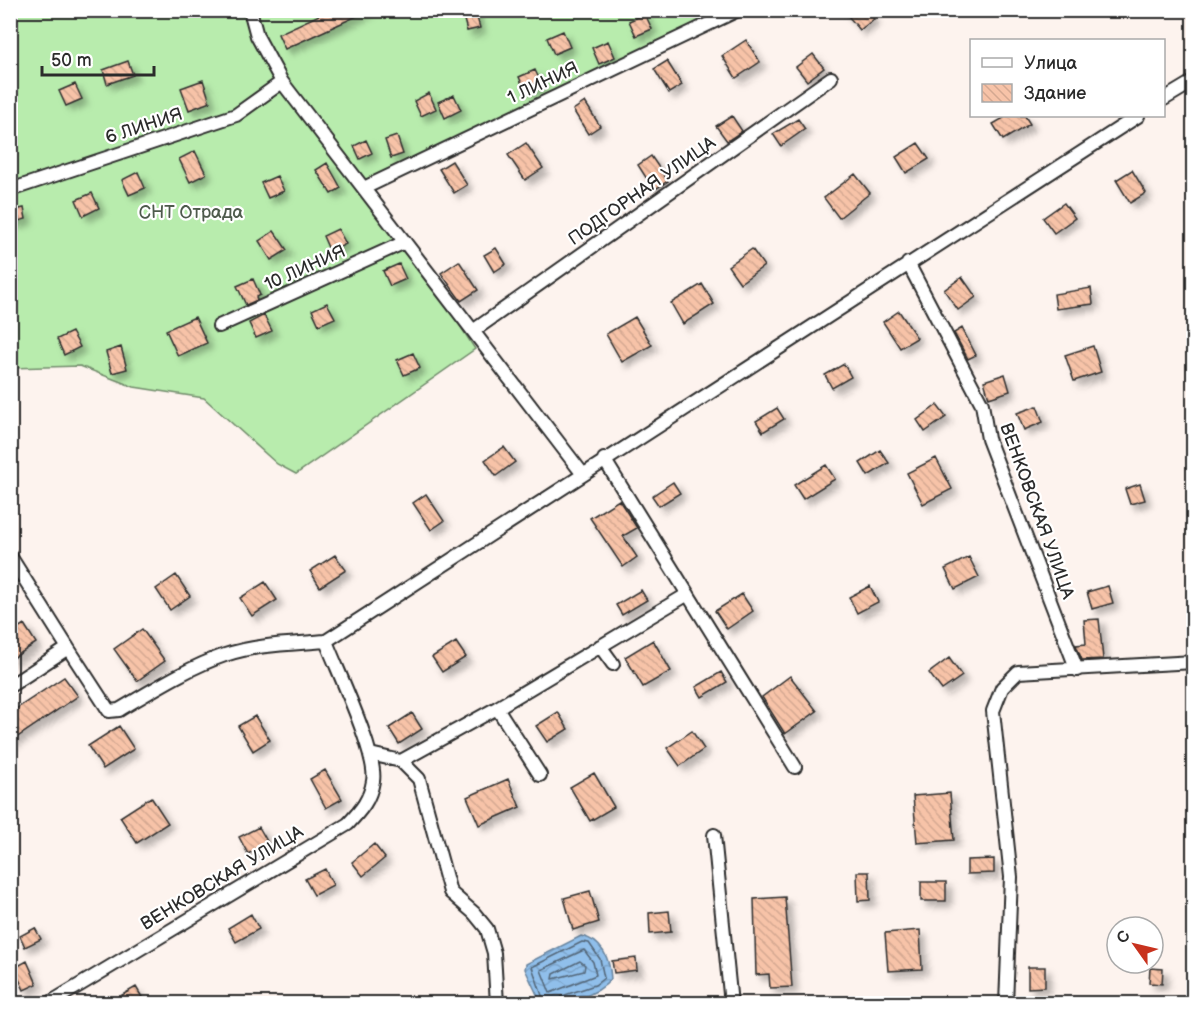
<svg xmlns="http://www.w3.org/2000/svg" width="1204" height="1014" font-family="'Balsamiq Sans',sans-serif">
	<style>
		.garden { fill: #b8ecad; stroke: #728c6c; stroke-width: 1.5 }
		.water { fill: url(#water-waves); stroke: #68849e; stroke-width: 1.5 }
		.lines { fill: none; stroke-linecap: round; stroke-linejoin: round }
		.shore { stroke: #536678; stroke-width: 1.5 }
		.building { fill: url(#building-back-hatch); stroke: #2b2b2b; stroke-width: 1.5; filter: url(#shadow) }
		.minor-casing { stroke: #2b2b2b; stroke-width: 16 }
		.minor { stroke: #fff; stroke-width: 12 }
		.labels { text-anchor: middle; dominant-baseline: central; stroke-width: 4.5; stroke-linejoin: round; paint-order: stroke }
		.street-label { font-size: 18px; fill: #2b2b2b; stroke: #fff }
		.park-label { font-size: 18px; fill: #4e5b4c; stroke: #fff }
	</style>
	<defs>
		<pattern id="water-waves" width="16" height="10" patternUnits="userSpaceOnUse" patternTransform="scale(1.5)"><rect width="16" height="10" fill="#90bfeb"/><path d="M0 5q4-4 8 0t8 0" fill="none" stroke="#7ca4ca"/></pattern>
		<pattern id="building-back-hatch" width="6" height="6" patternUnits="userSpaceOnUse" patternTransform="scale(1.5)"><rect width="6" height="6" fill="#f7c3a8"/><path d="M-1 5l2 2M0 0l6 6M5-1l2 2" fill="none" stroke="#d4a891"/></pattern>
		<filter id="shadow"><feDropShadow dx="5.5" dy="5.5" stdDeviation="3" flood-color="#0004"/></filter>
	</defs>
	<rect width="100%" height="100%" fill="#fdf3ee"/>
	<filter id="ink" filterUnits="userSpaceOnUse"><feTurbulence type="fractalNoise" baseFrequency=".0167" numOctaves="2"/><feDisplacementMap in="SourceGraphic" scale="12" xChannelSelector="R" yChannelSelector="G"/><feConvolveMatrix kernelMatrix="1 2 1 2 8 2 1 2 1" color-interpolation-filters="sRGB"/></filter>
	<g filter="url(#ink)">
		<path class="garden" d="M10,11H751L371,188L475,349L296,474L277,464L204,398L134,387L80,366L11,368Z"/>
		<path class="water" d="M581,936C602,940 610,959 611,979C597,997 563,1004 541,1003L525,969L526,964Z"/>
		<g class="lines">
			<path class="shore" d="M584,950L593,962L596,975L550,993L541,970Z
				M580,961L585,965L584,971L553,979L554,974Z
				M545,1004L532,967L582,942L589,943L600,959L604,978L595,985L562,996L558,1004"/>
		</g>
		<path class="building" d="M330,10H370L285,49L278,34Z
			M475,10L480,28L467,31L462,12Z
			M843,10H867L874,19L860,30Z
			M645,14L652,29L636,36L629,21Z
			M563,31L570,47L554,54L547,38Z
			M746,40L760,62L736,78L722,56Z
			M608,41L615,57L599,64L592,48Z
			M813,54L824,68L807,81L796,67Z
			M128,61L133,75L107,84L103,70Z
			M667,61L682,85L669,93L654,69Z
			M535,70L542,85L526,93L519,77Z
			M203,80L210,102L189,110L181,88Z
			M75,84L82,99L66,106L59,91Z
			M429,93L436,109L421,116L414,101Z
			M454,95L461,110L445,118L438,102Z
			M585,102L600,126L588,134L573,110Z
			M732,116L742,131L727,141L716,126Z
			M1007,116H1025L1030,124L1003,140L993,124Z
			M798,119L805,129L781,146L773,134Z
			M397,136L403,154L391,158L385,140Z
			M366,140L372,153L360,159L354,146Z
			M526,143L543,168L525,180L508,155Z
			M918,143L929,159L906,173L896,157Z
			M195,151L206,174L190,182L179,159Z
			M651,156L668,181L654,190L638,165Z
			M452,161L467,185L454,193L439,169Z
			M327,163L341,188L331,194L316,170Z
			M1132,170L1146,193L1130,203L1116,180Z
			M138,172L145,188L129,195L122,180Z
			M855,174L870,193L839,218L824,198Z
			M277,176L284,191L268,198L261,183Z
			M92,193L99,208L83,216L76,200Z
			M1064,203L1075,218L1054,233L1043,218Z
			M24,208L26,219L10,223V211Z
			M338,229L346,244L330,252L323,236Z
			M274,231L287,250L271,260L259,241Z
			M496,248L506,264L494,272L484,255Z
			M752,249L764,266L740,283L728,266Z
			M459,261L478,290L461,301L441,273Z
			M399,264L406,279L390,286L383,271Z
			M962,277L976,297L958,310L944,290Z
			M253,279L260,295L256,297L257,300L246,305L237,286Z
			M702,284L714,304L683,324L671,303Z
			M1091,288L1093,304L1056,309L1054,294Z
			M327,303L335,318L319,325L312,310Z
			M899,311L917,338L900,348L883,322Z
			M264,315L272,331L256,338L249,323Z
			M195,317L207,343L178,356L166,330Z
			M635,317L652,345L622,362L606,334Z
			M962,328L976,355L968,359L954,333Z
			M72,332L80,347L64,355L57,339Z
			M1093,346L1101,372L1074,381L1065,355Z
			M121,347L127,369L112,373L106,352Z
			M413,353L420,368L404,375L397,360Z
			M844,364L851,377L832,388L825,375Z
			M1005,374L1010,391L989,398L984,381Z
			M937,405L946,417L925,432L917,420Z
			M1037,406L1043,422L1024,430L1017,413Z
			M777,408L784,419L763,432L756,421Z
			M504,447L515,462L496,476L485,460Z
			M880,450L889,463L868,476L860,463Z
			M936,458L952,489L923,504L907,473Z
			M826,465L835,479L803,499L794,485Z
			M673,482L680,493L659,506L652,496Z
			M1140,484L1145,500L1130,504L1125,489Z
			M426,494L444,521L431,530L413,503Z
			M619,500L637,528L623,536L637,557L623,567L590,518Z
			M335,555L346,570L320,587L310,571Z
			M969,557L979,577L955,589L945,569Z
			M176,575L190,596L170,610L156,589Z
			M265,582L277,600L252,616L240,598Z
			M870,586L878,602L857,613L849,597Z
			M1108,586L1113,603L1092,609L1087,592Z
			M641,590L647,600L622,615L616,605Z
			M742,594L753,611L727,629L715,611Z
			M1099,619L1103,659L1082,660L1076,645L1086,644L1084,620Z
			M24,624L36,643L10,660V633Z
			M142,629L165,661L137,681L114,649Z
			M653,640L671,671L643,687L625,657Z
			M456,642L466,657L442,672L432,657Z
			M949,658L962,676L942,690L929,673Z
			M721,672L727,682L702,697L696,687Z
			M790,676L817,711L785,734L762,697Z
			M64,677L78,696L10,742V713Z
			M558,712L568,729L547,742L536,726Z
			M412,713L422,729L399,744L389,728Z
			M255,716L270,740L253,751L238,726Z
			M119,726L134,749L103,769L88,746Z
			M692,731L704,749L680,766L667,748Z
			M325,770L342,799L326,808L310,779Z
			M594,773L614,807L590,821L570,787Z
			M508,779L520,807L479,825L467,797Z
			M950,793L954,840L917,843L913,796Z
			M151,797L168,823L137,843L120,817Z
			M259,827L268,843L248,854L239,837Z
			M374,844L385,858L363,876L352,862Z
			M994,859V873L967,874V860Z
			M325,869L333,885L314,895L305,879Z
			M857,872H869L870,900L858,901Z
			M921,882H946V901H921Z
			M590,891L599,922L573,930L564,898Z
			M785,897L792,987L770,988L769,974L756,975L754,899Z
			M669,911L671,932L650,934L649,913Z
			M251,914L259,929L236,942L228,928Z
			M35,928L41,939L25,947L20,936Z
			M920,930L922,969L888,971L885,933Z
			M636,958L637,970L614,973L612,961Z
			M27,961L37,984L24,990L14,968Z
			M1028,967H1045V987L1028,988Z
			M1150,968L1163,969L1162,984L1149,983Z
			M136,987L146,1004H127L122,995Z"/>
		<g class="lines">
			<g class="minor-casing">
				<path id="minor" d="M250,10L257,36L282,82L582,473
					M1164,99L1194,81
					M364,188L738,10
					M10,190L236,115L282,82
					M908,263L982,404L988,439L1077,670
					M219,326L405,242
					M473,331L831,78
					M604,459L795,767
					M10,556L68,648
					M600,646L613,664
					M10,686L68,648L109,711L119,710C153,690 187,668 225,655C257,644 293,644 326,641L1138,116
					M497,708L540,775
					M370,754L401,761L497,708L688,594
					M401,761L419,779L450,892L474,913L487,929L494,953L497,1004
					M714,835L731,1004
					M48,1004L348,824C361,810 370,800 373,781C378,755 337,670 326,641
					M1006,1004L1011,877L993,711L1002,688L1018,672L1194,662"/>
			</g>
			<use href="#minor" class="minor"/>
		</g>
	</g>
	<g class="labels">
		<g class="street-label">
			<text transform="translate(543 83) rotate(-25)">1 ЛИНИЯ</text>
			<text transform="translate(144 126) rotate(-18)">6 ЛИНИЯ</text>
			<text transform="translate(642 191) rotate(-35)">ПОДГОРНАЯ УЛИЦА</text>
			<text transform="translate(305 268) rotate(-24)">10 ЛИНИЯ</text>
			<text transform="translate(1037 511) rotate(70)">ВЕНКОВСКАЯ УЛИЦА</text>
			<text transform="translate(222 878) rotate(-31)">ВЕНКОВСКАЯ УЛИЦА</text>
		</g>
		<g class="park-label">
			<text x="191" y="212">СНТ Отрада</text>
		</g>
	</g>
	<rect width="1204" height="1014" fill="none" stroke="#fff" stroke-width="36"/>
	<rect x="18" y="18" width="1168" height="978" fill="none" stroke="#2b2b2b" stroke-width="2" filter="url(#ink)"/>
	<rect x="970" y="39" width="195" height="78" fill="#ffffff" stroke="#aaaaaa" stroke-width="1.5"/>
	<rect x="982" y="58" width="30" height="9" fill="#ffffff" stroke="#aaaaaa" stroke-width="1.5"/>
	<text x="1024" y="69" font-size="18" fill="#2b2b2b">Улица</text>
	<rect x="982" y="84" width="30" height="18" fill="url(#building-back-hatch)" stroke="#aaaaaa" stroke-width="1.5"/>
	<text x="1024" y="99" font-size="18" fill="#2b2b2b">Здание</text>
	<g transform="translate(1135 945) rotate(304)"><circle r="28" fill="#ffffff" stroke="#aaaaaa" stroke-width="1.5"/>
	<path d="M0-4.5L10 22L0 15L-10 22Z" fill="#c8321e"/>
	<text y="-9" font-size="16" font-weight="bold" text-anchor="middle" fill="#2b2b2b">С</text>
	</g>
	<path d="M42 66v9h112v-9" fill="none" stroke="#2b2b2b" stroke-width="3"/>
	<text x="51" y="66" font-size="18" fill="#2b2b2b" stroke="#ffffff" stroke-width="4.5" paint-order="stroke">50 m</text>
</svg>
